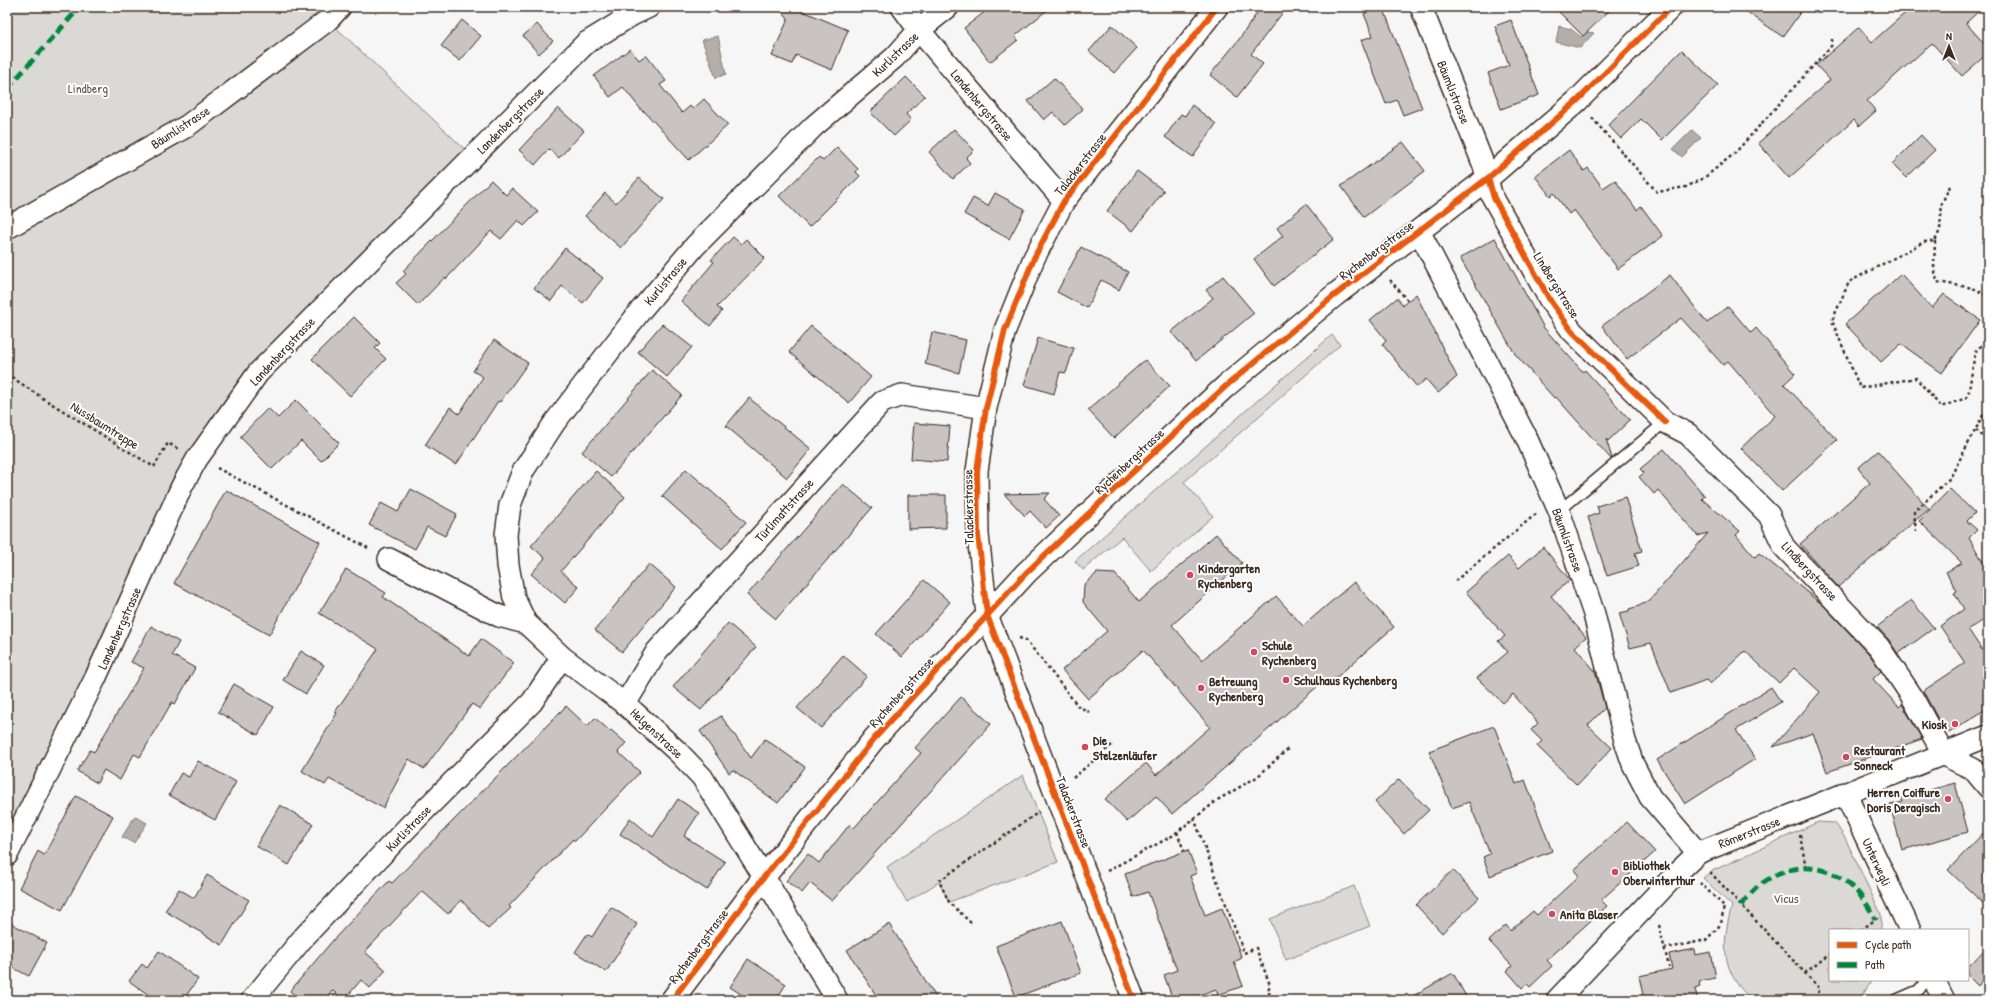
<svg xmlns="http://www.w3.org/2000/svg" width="1995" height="1007" font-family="'Patrick Hand',sans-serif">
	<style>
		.green { fill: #dbd9d6; stroke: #8b827a }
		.water { fill: #b4aeaa; stroke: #847972 }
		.building { fill: #c9c3c1; stroke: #3b2a1e }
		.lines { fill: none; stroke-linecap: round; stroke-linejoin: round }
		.service-casing { stroke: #3b2a1e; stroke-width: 13 }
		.minor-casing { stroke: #3b2a1e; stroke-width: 24 }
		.tertiary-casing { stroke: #3b2a1e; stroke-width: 25 }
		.path { stroke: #3b2a1e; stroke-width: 2.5; stroke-dasharray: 3 3; stroke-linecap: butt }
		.service { stroke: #fff; stroke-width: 10 }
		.minor { stroke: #fff; stroke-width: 21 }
		.tertiary { stroke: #fff; stroke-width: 22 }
		.quiet { stroke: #00873e; stroke-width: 5; stroke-dasharray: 10 5; stroke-linecap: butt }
		.cycleway-casing { stroke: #fff; stroke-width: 8 }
		.cycleway { stroke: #e8590c; stroke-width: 6 }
		.poi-dot { fill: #d1495b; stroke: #fff; stroke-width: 1.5 }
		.labels { text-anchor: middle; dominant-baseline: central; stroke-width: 4; stroke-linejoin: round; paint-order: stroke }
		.street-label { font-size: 13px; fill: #3b2a1e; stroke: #fff }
		.park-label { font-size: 13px; fill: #63564c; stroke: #fff }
		.poi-label { font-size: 13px; font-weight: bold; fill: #3b2a1e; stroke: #fff; text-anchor: start }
	</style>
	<rect width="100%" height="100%" fill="#f7f6f6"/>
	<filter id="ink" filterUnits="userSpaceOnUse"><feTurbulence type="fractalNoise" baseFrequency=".025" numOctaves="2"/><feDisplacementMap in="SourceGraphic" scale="8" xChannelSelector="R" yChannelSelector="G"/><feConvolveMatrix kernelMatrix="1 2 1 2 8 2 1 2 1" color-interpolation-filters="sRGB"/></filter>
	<g filter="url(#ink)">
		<path class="green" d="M7,7H340L328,20L473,157L258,373L197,459L7,855Z
			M1332,335L1340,345L1184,482L1213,516L1151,571L1122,537L1083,570L1075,561Z
			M1023,775L1058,862L949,902L939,882L907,902L887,867Z
			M1818,822L1835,823L1845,838L1881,914V930H1830V980H1872L1862,996L1856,1000H1752C1721,972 1721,944 1732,906L1703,878L1710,872Z
			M1354,886L1370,926L1286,960L1270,919Z"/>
		<path class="water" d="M1559,26L1571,29L1581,37L1587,32L1594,33L1580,48L1556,42Z
			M718,36L726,74L716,78L702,40Z
			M1692,130L1701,138L1682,157L1673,149Z
			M135,816L147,823L134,843L122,837Z"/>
		<path class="building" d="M778,7H793L848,30L832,70L796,55L792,64L772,56L788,19Z
			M991,7H1051L1015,36L1018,40L990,62L964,28Z
			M1261,7H1287L1251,54L1263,64L1237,97L1210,75L1240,38Z
			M1373,7H1383L1422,108L1403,115L1397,100L1386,104L1361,40L1373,36L1364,14Z
			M1554,7H1613L1583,36Z
			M1740,7H1804L1783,37Z
			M1912,7H1983L1966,23L1988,48V53L1962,76L1932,43L1867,101L1876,111L1859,126L1854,120L1789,178L1758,143L1830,80L1816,65L1859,27L1872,42Z
			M462,20L481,36L460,61L441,46Z
			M1511,20L1539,95L1501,109L1488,73L1509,65L1495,26Z
			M537,24L553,41L539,54L523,36Z
			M1112,25L1137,48L1114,73L1089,51Z
			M630,49L639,60L646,55L666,81L660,85L682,113L690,106L693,109L704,99L728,125L689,160L644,111L643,112L623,87L610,97L594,76Z
			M1682,50L1718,85L1662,140L1641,119L1621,139L1608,125Z
			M906,77L925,96L906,114L911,120L894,136L870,112Z
			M1054,78L1083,109L1065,125L1053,112L1044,120L1028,101Z
			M1192,105L1216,124L1193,157L1165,137L1181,114L1185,116Z
			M558,108L584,131L559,158L549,149L535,165L519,150Z
			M954,129L974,150L966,158L970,163L953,179L929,152Z
			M1921,135L1935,150L1906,178L1892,164Z
			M1403,142L1425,171L1364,217L1341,186Z
			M837,147L858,169L856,172L860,176L809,227L779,196L819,157L823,161Z
			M1569,150L1584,171L1588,168L1603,188L1615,180L1637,210L1641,206L1663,236L1618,269L1574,210L1569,214L1554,193L1550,196L1535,176Z
			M1137,171L1164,191L1133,231L1107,211Z
			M639,178L664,199L621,248L585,216L605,193L616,203Z
			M491,180L506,195L512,188L538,212L524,226L518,220L501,239L491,231L446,279L445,277L418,305L396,283L406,274L403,271Z
			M995,193L1025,209L1009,239L964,214L973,198L988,206Z
			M1306,204L1334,239L1274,286L1254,259L1283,236L1277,228Z
			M733,237L741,244L746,239L765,258L717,307L722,311L710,326L681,301L714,262L711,260Z
			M1495,238L1544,328L1583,372L1585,370L1630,420L1608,441L1606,439L1612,458L1611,459L1556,397L1554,398L1515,354L1460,258Z
			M1081,247L1128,272L1119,290L1101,280L1087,308L1057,292Z
			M565,248L603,278L583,303L562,286L551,301L534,288Z
			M1901,274L1932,308L1944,294L1980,320L1942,373L1901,344L1881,362L1845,324Z
			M1670,275L1707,323L1728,306L1751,333L1756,328L1795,374L1784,384L1837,440L1782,491L1741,448L1775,416L1728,361L1723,365L1681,318L1627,359L1602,326Z
			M1223,276L1254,313L1196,361L1171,332L1213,298L1206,290Z
			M1416,294L1457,377L1438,393L1426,379L1417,387L1382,344L1386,340L1370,320L1397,298L1403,305Z
			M354,317L380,343L375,348L386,359L350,396L312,359Z
			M662,324L692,347L667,377L638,352Z
			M811,326L871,377L849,403L789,352Z
			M932,332L966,340L959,373L925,364Z
			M1038,338L1074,348L1066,373L1060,372L1054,394L1024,385Z
			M494,340L528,363L500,402L498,401L456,465L425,445L450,407L459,414L483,377L473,371Z
			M1145,360L1170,386L1114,438L1088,410Z
			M652,370L682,395L611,477L582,452Z
			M749,398L811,449L787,478L726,426Z
			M296,400L339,443L321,461L301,441L272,469L240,437L268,408L278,418Z
			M914,423L950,426L947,462L911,459Z
			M1664,449L1705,496L1702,499L1740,531L1736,535L1755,557L1759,553L1824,606L1870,655L1881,671L1873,679L1899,707L1902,704L1922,739L1827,772L1813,733L1773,747L1820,692L1794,668L1779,683L1745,651L1710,684L1706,680L1671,693L1651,643L1630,648L1619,613L1629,611V609L1639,606L1650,600L1708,533L1698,536L1658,490L1654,494L1639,477L1644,473L1640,469Z
			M1878,451L1929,509L1838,587L1800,544L1870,483L1858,468Z
			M686,469L746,522L722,549L662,496Z
			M596,471L625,497L561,571L579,587L565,603L531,574L545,558L531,546Z
			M843,484L872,508L776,619L747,595Z
			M411,489L457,514L445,536L427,527L415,549L369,525L381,503L398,512Z
			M1950,489L1975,513L1967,521L1977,530L1969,538L1988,570V618L1968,629L1988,659V708L1949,733L1948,731L1945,732L1923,691L1965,663L1940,626L1964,609L1954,593L1957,591L1946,572L1962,563L1919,521Z
			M226,490L320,542L269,635L174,583Z
			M1050,493L1044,499L1059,516L1046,528L1030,511L1025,516L1004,494Z
			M908,495H946V528L908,529Z
			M1625,497L1642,551L1635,553L1639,566L1607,576L1588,517L1599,513L1597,506Z
			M1216,534L1242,563L1172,625L1202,660L1276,596L1303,626L1354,582L1394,627L1331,682L1327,678L1172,814L1156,796L1127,822L1105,799L1146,763L1156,775L1210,727L1143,650L1088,699L1062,670L1107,631L1083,602L1084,585L1097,573L1115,574L1139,602Z
			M1543,547L1570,580L1551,596L1586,637L1575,647L1595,671L1605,708L1588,725L1612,748L1577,785L1537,746L1542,741L1531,730L1538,723L1513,694L1503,703L1477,678L1508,652L1498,641L1505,636L1466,592L1508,556L1519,568Z
			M649,564L676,587L622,652L595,630Z
			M346,569L386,593L383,597L469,656L481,639L514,663L480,709L472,704L424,769L409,759L383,808L329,779L325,785L302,771L337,713L335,712L378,649L319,613Z
			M924,580L950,602L902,657L876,634Z
			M1911,600L1934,628L1898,654L1889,640L1877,627Z
			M728,623L756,647L701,710L673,687Z
			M151,626L179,642L172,655L195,668L175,704L172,702L140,757L134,754L120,780L104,770L97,783L77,771L90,750L94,752L144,668L131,662Z
			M301,651L324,665L306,694L283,680Z
			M843,655L867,676L821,728L797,708Z
			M234,684L274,707L258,735L218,712Z
			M1771,687L1781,702L1736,730L1755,759L1685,804L1657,760Z
			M961,697L991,724L832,901L810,883L802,893L786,881L808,854L819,863L850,824L854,828L921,753L915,748Z
			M566,706L587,726L595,718L610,731L611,730L626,743L618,752L640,772L575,841L573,839L509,906L511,908L488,929L461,900L448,914L422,891L365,952L386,970L370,988L361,980L344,1000L332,990L324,1000H300L290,991L334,939L389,881L392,883Z
			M721,716L751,758L765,739L805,767L778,803L733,770L729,773L700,731Z
			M1494,726L1516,784L1525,780L1552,851L1490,876L1483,857L1490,854L1469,802L1452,808L1429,751Z
			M198,761L236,782L215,820L169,795L181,773L189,777Z
			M1399,779L1429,810L1404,834L1375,802Z
			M1955,783L1968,832L1902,850L1890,805L1903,802L1901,798Z
			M76,796L113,816L62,910L19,888L38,851L44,855Z
			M678,799L699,813L684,836L725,862L707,890L620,834L630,818L653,837Z
			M280,805L313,824L289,865L256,846Z
			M1627,822L1655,852L1601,900L1607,906L1547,960L1552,966L1530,987L1527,984L1522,988L1507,971L1512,966L1489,941L1506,925L1511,931V930L1533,911L1537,915L1579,876L1574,870Z
			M1988,828V908L1948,870Z
			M1188,850L1197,873L1190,876L1205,915L1222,908L1242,958L1234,962L1243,986L1218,995L1216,989L1186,1000H1173L1164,975L1177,970L1148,892L1133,897L1125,874Z
			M1453,870L1479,898L1442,933L1416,905Z
			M207,875L249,900L222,945L165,911L179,889L194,898Z
			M611,907L637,924L606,972L575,952L587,934L592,937Z
			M7,921L47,943L29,976L7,965Z
			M1062,921L1081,973L1016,997L996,946Z
			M889,924L938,1000H879L847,950Z
			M1988,946V975L1978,986L1968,976V967Z
			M1694,949L1695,955L1711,952L1716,978L1699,981L1700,987L1695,989L1698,1000H1644L1639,976L1672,969L1669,954Z
			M159,951L198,979L183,1000H156L129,981L142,964L147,968Z
			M748,959L786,984L776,1000H750L730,987Z
			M1453,973L1468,1000H1406Z"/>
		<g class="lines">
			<g class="service-casing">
				<path id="service" d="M1559,511L1665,422
					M1896,1000L1919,990L1926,980"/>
			</g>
			<g class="minor-casing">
				<path id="minor" d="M902,7L919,30L1064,201
					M1421,7L1484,166L1491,194L1551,302L1572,331L1665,422L1688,434L1769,515L1784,547L1879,647L1911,695L1944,755
					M7,228L187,126L328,20L340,7
					M1419,231L1526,437L1559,511L1594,614L1625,741L1633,764L1650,797L1698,853
					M389,559L499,616L526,623L562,657L625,704L678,752L702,777L764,877L837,1000
					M526,623L514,598L508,565L506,535L510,505L523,471L555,422L641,310L695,246L814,126L895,57L919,30L948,7
					M625,704L657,651L882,402L902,395L986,408
					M1944,755L1973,769L1988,787
					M1845,793L1910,930
					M7,855L95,679L182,486L197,459L258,373L586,43L632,15L649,7
					M1934,980L1944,1000
					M252,1000L303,938L408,827L532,702L562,657
					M1134,1000L987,615L978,535L977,471L986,408L1005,330L1034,258L1064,201L1217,7
					M1557,1000L1677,873L1698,853L1988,736"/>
			</g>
			<g class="tertiary-casing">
				<path id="tertiary" d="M672,1000L764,877L874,739L1026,573L1121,483L1226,386L1335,295L1488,178L1577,101L1671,7"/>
			</g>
			<path class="path" d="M1987,67L1988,68
				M1592,118L1657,192L1686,187L1704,178L1735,153L1832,45V36
				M1988,165L1985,172L1988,177
				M1950,186L1942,203L1940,230L1935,241L1924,242L1849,282L1832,321L1860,388L1916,378L1941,407L1966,398L1969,391L1975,352L1988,338
				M1935,241L1934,266L1937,282L1973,288L1988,296
				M1390,280L1408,301
				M7,374L44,399L154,467L168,443L178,449
				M1976,430L1988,441
				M217,468L370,549
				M1916,532L1914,512L1950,478L1988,406
				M1455,581L1536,514
				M1019,638L1026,640L1078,706L1089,712
				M1073,778L1113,744
				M1194,818L1244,953L1256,948L1270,985L1268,990L1271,998
				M1177,832L1184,851
				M1800,835L1806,868
				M1107,871L1172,836L1219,799L1257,777L1289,748
				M1710,872L1820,989L1814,1000
				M971,923L949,902L939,881L1039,812
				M1659,925L1669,967
				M1861,930L1880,916
				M1664,949L1706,940L1721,924L1724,906L1700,883
				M1805,973L1830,954"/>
			<use href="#service" class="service"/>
			<use href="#minor" class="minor"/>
			<use href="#tertiary" class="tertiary"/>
			<path class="quiet" d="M7,89L80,7
				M1741,905C1747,898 1753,890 1760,885C1806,850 1853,872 1875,919"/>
			<g class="cycleway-casing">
				<path id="cycleway" d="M1488,178L1494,198L1551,302L1572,331L1665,422
					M672,1000L764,877L874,739L1026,573L1121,483L1226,386L1335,295L1488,178L1577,101L1671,7
					M1134,1000L987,615L978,535L977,471L986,408L1005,330L1034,258L1064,201L1217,7"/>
			</g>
			<use href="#cycleway" class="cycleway"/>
		</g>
	</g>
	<g class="poi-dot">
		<circle cx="1190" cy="575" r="4"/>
		<circle cx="1254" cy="652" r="4"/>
		<circle cx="1286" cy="680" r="4"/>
		<circle cx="1201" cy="688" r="4"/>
		<circle cx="1955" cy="724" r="4"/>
		<circle cx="1085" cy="747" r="4"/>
		<circle cx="1846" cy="757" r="4"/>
		<circle cx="1948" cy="799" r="4"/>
		<circle cx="1615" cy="872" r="4"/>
		<circle cx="1552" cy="914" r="4"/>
	</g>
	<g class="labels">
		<g class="street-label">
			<text transform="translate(895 54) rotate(-44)">Kurlistrasse</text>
			<text transform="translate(1454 92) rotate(68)">Bäumlistrasse</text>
			<text transform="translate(982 105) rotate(50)">Landenbergstrasse</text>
			<text transform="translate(510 120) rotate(-45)">Landenbergstrasse</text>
			<text transform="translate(180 127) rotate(-33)">Bäumlistrasse</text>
			<text transform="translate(1080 164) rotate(-52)">Talackerstrasse</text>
			<text transform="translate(1376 250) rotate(-37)">Rychenbergstrasse</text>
			<text transform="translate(665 281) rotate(-50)">Kurlistrasse</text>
			<text transform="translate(1557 285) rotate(58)">Lindbergstrasse</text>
			<text transform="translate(282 351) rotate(-47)">Landenbergstrasse</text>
			<text transform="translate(105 425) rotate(32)">Nussbaumtreppe</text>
			<text transform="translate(1129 461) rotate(-43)">Rychenbergstrasse</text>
			<text transform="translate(968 507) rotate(-91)">Talackerstrasse</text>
			<text transform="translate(784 510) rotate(-48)">Türlimattstrasse</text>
			<text transform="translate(1568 540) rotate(70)">Bäumlistrasse</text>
			<text transform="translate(1810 571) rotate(47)">Lindbergstrasse</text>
			<text transform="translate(119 628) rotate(-66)">Landenbergstrasse</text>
			<text transform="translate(901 692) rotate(-48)">Rychenbergstrasse</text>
			<text transform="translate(657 733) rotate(43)">Helgenstrasse</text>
			<text transform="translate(1074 812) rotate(69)">Talackerstrasse</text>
			<text transform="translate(408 828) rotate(-46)">Kurlistrasse</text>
			<text transform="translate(1749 832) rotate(-22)">Römerstrasse</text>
			<text transform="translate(1877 862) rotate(65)">Unterwegli</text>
			<text transform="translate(698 946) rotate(-53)">Rychenbergstrasse</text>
		</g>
		<g class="park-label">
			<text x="88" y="88">Lindberg</text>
			<text x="1786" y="898">Vicus</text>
		</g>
		<g class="poi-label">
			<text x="1198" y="568">Kindergarten<tspan x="1198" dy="15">Rychenberg</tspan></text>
			<text x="1262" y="645">Schule<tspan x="1262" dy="15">Rychenberg</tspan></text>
			<text x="1294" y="680">Schulhaus Rychenberg</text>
			<text x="1209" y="681">Betreuung<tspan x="1209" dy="15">Rychenberg</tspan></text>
			<text x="1947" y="724" text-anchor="end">Kiosk</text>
			<text x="1093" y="740">Die<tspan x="1093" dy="15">Stelzenläufer</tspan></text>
			<text x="1854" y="750">Restaurant<tspan x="1854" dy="15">Sonneck</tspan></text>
			<text x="1940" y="792" text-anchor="end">Herren Coiffure<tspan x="1940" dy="15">Doris Deragisch</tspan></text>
			<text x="1623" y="865">Bibliothek<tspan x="1623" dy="15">Oberwinterthur</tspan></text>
			<text x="1560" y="914">Anita Blaser</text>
		</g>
	</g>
	<rect width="1995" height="1007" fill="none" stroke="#fff" stroke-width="24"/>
	<rect x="12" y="12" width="1971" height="983" fill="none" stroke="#3b2a1e" stroke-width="1.5" filter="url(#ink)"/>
	<rect x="1829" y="929" width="140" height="52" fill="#ffffff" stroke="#b1aaa5"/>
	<rect x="1837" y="942" width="20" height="6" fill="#e8590c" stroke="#b1aaa5"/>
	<text x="1865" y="949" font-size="12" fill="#3b2a1e">Cycle path</text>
	<rect x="1837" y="962" width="20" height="6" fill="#00873e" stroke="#b1aaa5"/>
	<text x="1865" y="969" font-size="12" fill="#3b2a1e">Path</text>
	<g transform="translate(1949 46)" stroke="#ffffff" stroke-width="3" paint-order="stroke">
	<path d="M0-3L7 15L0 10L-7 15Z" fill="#3b2a1e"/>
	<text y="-6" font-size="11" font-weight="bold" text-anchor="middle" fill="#3b2a1e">N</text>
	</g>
</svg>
